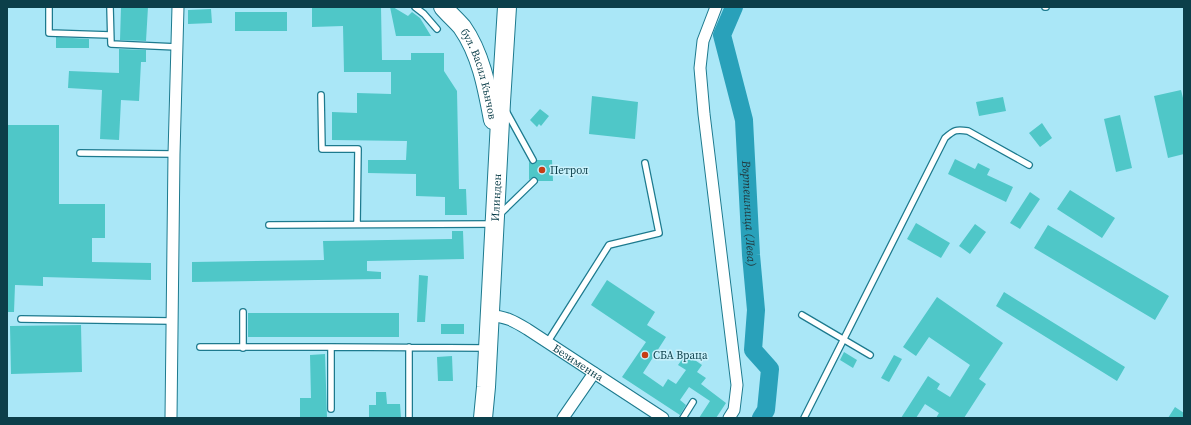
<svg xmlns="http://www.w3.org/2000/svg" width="1191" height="425" font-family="'Source Serif 4',serif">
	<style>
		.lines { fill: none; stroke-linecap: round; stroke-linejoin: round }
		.river { stroke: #29a1ba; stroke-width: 18 }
		.building { fill: #4fc7c8 }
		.service-casing { stroke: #1d7a8e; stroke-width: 8 }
		.minor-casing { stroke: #1d7a8e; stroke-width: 13 }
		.primary-casing { stroke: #1d7a8e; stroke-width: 20 }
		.service { stroke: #fff; stroke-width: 5.5 }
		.minor { stroke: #fff; stroke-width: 11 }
		.primary { stroke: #fff; stroke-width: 18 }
		.poi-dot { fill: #c63d14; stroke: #c9f1fb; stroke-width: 1.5 }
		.labels { text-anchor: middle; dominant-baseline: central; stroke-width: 3; stroke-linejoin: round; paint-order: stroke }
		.street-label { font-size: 11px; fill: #0c3f4a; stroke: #c9f1fb }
		.poi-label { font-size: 11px; fill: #0c3f4a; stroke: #c9f1fb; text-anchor: start }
		.water-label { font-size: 12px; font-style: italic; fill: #223b41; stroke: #c9f1fb }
	</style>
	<rect width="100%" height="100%" fill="#aae7f7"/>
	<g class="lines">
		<path class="river" id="s1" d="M734,7L722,35L744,120L751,255L756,310L753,350L770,369L766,410L761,418"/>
	</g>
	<path class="building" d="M121,7H148L146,41L120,40Z
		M312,7H381L382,60H411V53H444V71L457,91L459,189H466L467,215H445V197L416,196V174L368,173V160H406L407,141L332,140V112L357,113V93L391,94V72H344L343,26L312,27Z
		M390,7H393L408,16L412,12L420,18L431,36H396Z
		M211,9L212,23L188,24V10Z
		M235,12H287V31H235Z
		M56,37L89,39V48H56Z
		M119,49L146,50V62H141L139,101L121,100L119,140L100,139L102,90L68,88L69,71L119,73Z
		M1181,90L1184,102V154L1168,158L1154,96Z
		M592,96L638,102L635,139L589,134Z
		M1003,97L1006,111L979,116L976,102Z
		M540,109L549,116L541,126L539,124L537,127L530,120Z
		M1120,115L1132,168L1116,172L1104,119Z
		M1042,123L1052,138L1040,147L1029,133Z
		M7,125H59V204H105V238H92V262L151,263V280L43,277V286L15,285L14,312H7Z
		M955,159L975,169L978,163L990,169L987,175L1013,187L1006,202L948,174Z
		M537,160H552L553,181H538L535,177H533L529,180V161L530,163L533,164L536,162Z
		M1070,190L1115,218L1102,238L1057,209Z
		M1030,192L1040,199L1020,229L1010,223Z
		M916,223L950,243L941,258L907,239Z
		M975,224L986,232L970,254L959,246Z
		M1048,225L1169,296L1155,320L1034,248Z
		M452,231H463L464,259L367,261V271L381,272V279L192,282V262L324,260L323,241L452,239Z
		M419,275L428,276L425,322H417Z
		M607,280L655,312L647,325L666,337L643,373L663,387L668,379L676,384L686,370L678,365L686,354L702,365L697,372L706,378L701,384L726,403L716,418H699L710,401L689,387L680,400L686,405L680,415L622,377L646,342L591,305Z
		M1004,292L1125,367L1117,381L996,306Z
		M937,297L1003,343L979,379L986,384L964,418H936L939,413L925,404L916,418H901L928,376L940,384L937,389L950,397L970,365L929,337L916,356L903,347Z
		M248,313H399V337H248Z
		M441,324H464V334H441Z
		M81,325L82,372L11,374L10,326Z
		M844,352L857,360L853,368L840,360Z
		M325,354L327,417H321V418H300V398H311L310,355Z
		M894,355L902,359L889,382L881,378Z
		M452,356L453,381H438L437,357Z
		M376,392H386L387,404H400L401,418H369V405H376Z
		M1175,407L1184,413V418H1168Z"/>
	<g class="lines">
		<g class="service-casing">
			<path id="service" d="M49,7V33L110,35
				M110,7L111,44L177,47
				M415,7L424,14L437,29
				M1045,7H1046
				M321,95L322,149H358L357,224
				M506,111L533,160
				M80,153L174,154
				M499,215L534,181
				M269,225L492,224
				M243,312V348
				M802,315L870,355
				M21,319L171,321
				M547,343L609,245L659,233L645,163
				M200,347H331L486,348
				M331,409V347
				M409,418V347
				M683,418L693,402
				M804,418L945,138C954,130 956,129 968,131L1029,165"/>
		</g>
		<g class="minor-casing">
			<g id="minor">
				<path d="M716,7L703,41L700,68L704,114L737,385L734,410L729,418"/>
				<path id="s2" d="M490,316C505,316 514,321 527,329L663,418"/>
				<path d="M171,418L174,154L178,7"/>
				<path d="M563,418L594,373"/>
			</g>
		</g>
		<g class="primary-casing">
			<g id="primary">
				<path id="s3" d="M443,7C449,14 456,20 462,27C481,54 487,88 493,120"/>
				<path id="s4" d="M483,418L486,387L501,102L507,7"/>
			</g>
		</g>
		<use href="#service" class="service"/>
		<use href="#minor" class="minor"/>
		<use href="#primary" class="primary"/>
	</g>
	<g class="poi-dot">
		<circle cx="542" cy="170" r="4"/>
		<circle cx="645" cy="355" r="4"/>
	</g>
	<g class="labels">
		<g class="street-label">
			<text stroke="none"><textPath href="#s3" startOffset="78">бул. Васил Кънчов</textPath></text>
			<text stroke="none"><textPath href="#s4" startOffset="221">Илинден</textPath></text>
			<text stroke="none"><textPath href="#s2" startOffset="101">Безименна</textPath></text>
		</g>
		<g class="poi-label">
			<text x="550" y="170">Петрол</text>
			<text x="653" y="355">СБА Враца</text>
		</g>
		<g class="water-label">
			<text stroke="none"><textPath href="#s1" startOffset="212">Въртешница (Лева)</textPath></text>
		</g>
	</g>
	<rect width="1191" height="425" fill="none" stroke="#0c3f4a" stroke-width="16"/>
</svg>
